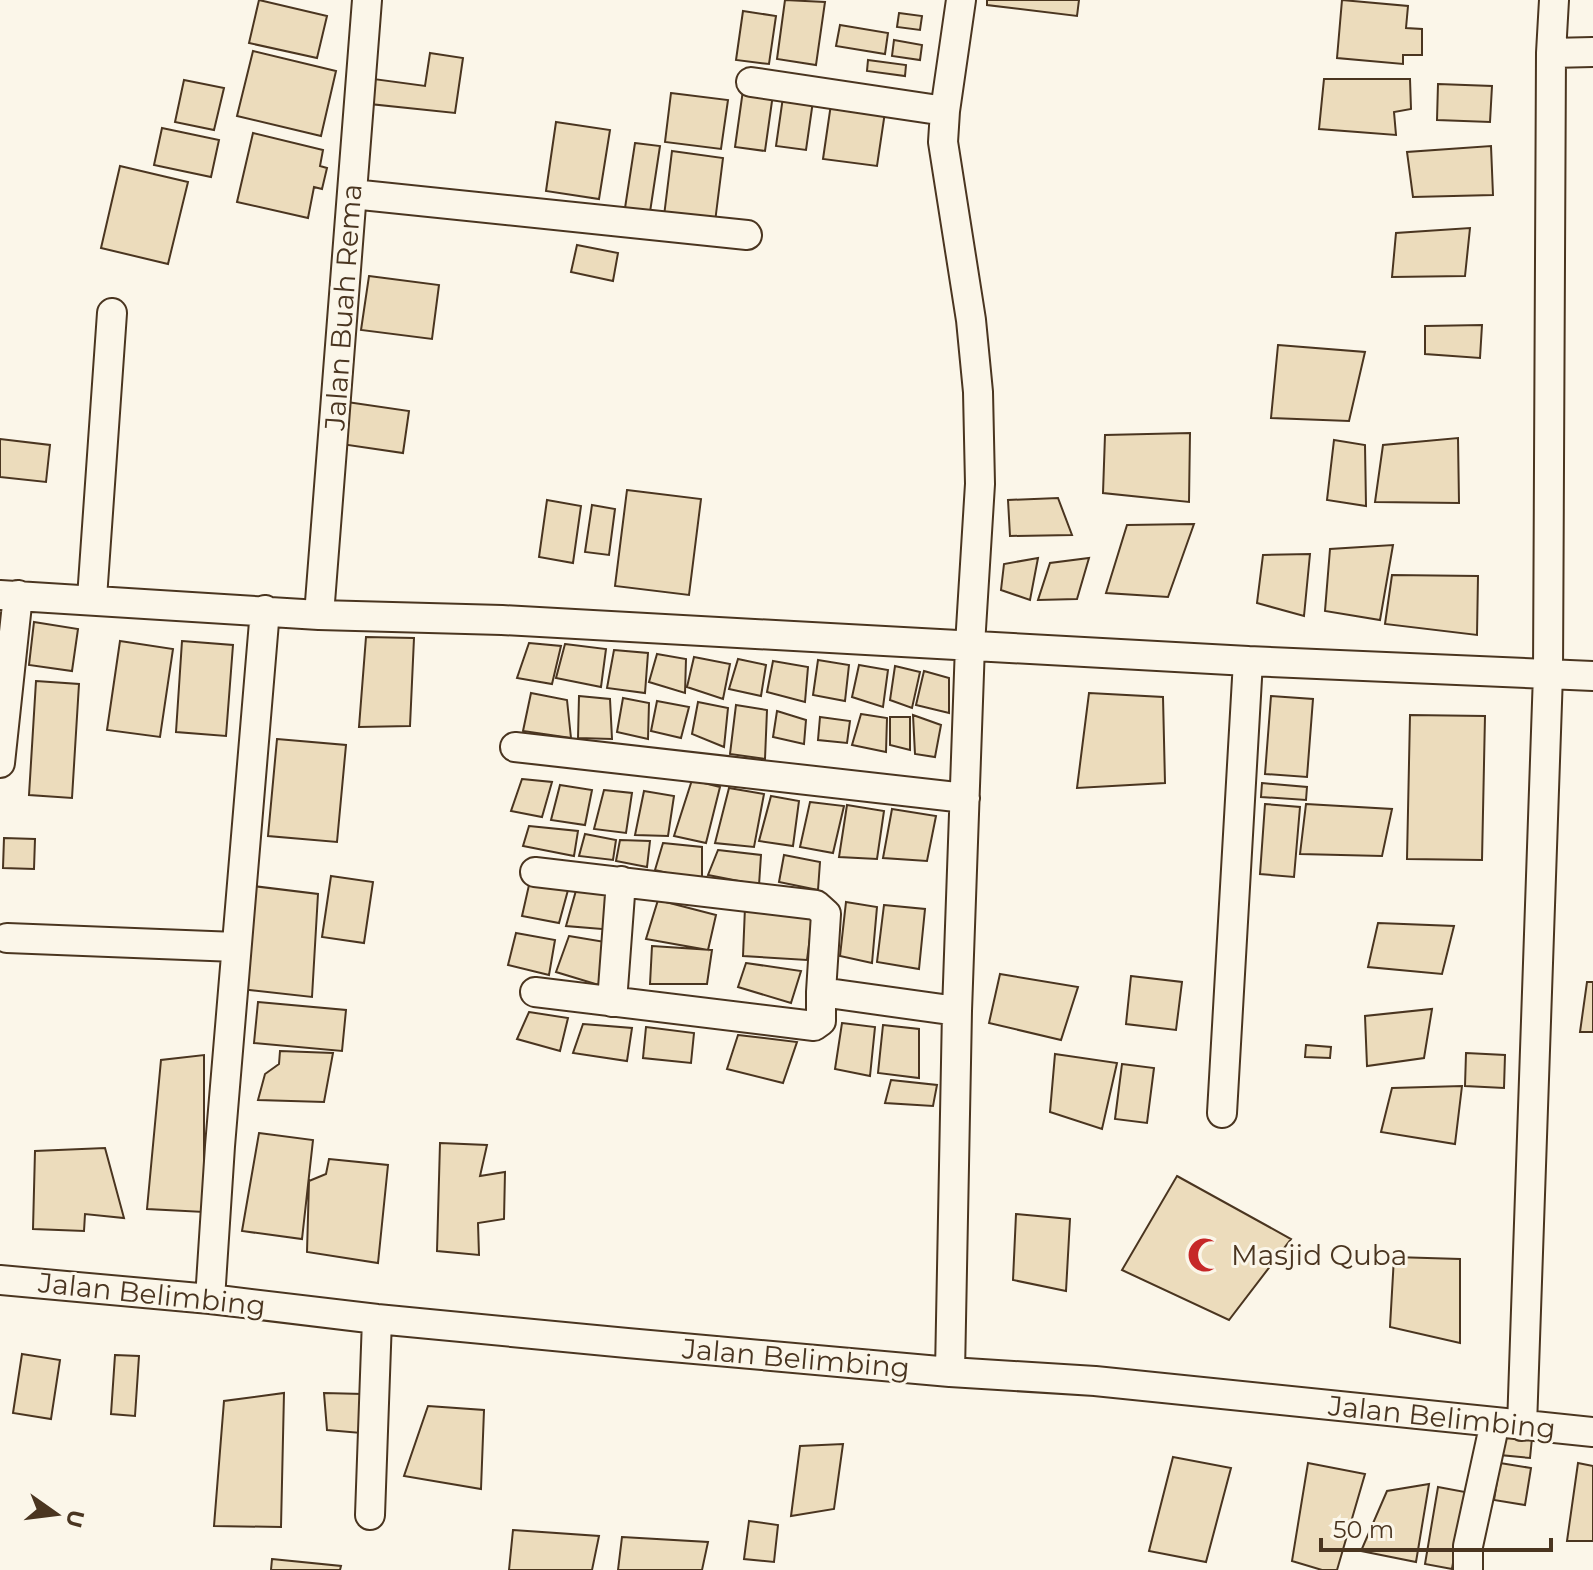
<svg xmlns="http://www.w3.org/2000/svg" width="1593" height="1570" font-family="Montserrat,sans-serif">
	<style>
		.building { fill: #ecdcbc; stroke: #4a3520; stroke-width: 2 }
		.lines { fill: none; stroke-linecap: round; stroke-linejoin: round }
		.street-casing { stroke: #4a3520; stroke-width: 32 }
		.street { stroke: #fbf6e9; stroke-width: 28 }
		.labels { text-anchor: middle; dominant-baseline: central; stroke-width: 6; stroke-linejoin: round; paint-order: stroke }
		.street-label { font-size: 28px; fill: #4a3520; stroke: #fbf6e9 }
		.poi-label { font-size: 28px; fill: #4a3520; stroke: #fbf6e9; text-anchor: start }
	</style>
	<rect width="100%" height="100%" fill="#fbf6e9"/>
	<path class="building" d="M259,0L327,16L317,58L249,43Z
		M785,0L825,2L816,65L777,59Z
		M987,0H1079L1077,16L987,5Z
		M1342,0L1408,6L1406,28L1422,29V55H1403V64L1337,58Z
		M743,11L776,16L769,64L736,60Z
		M899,13L922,16L920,30L897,27Z
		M840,25L888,33L885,54L836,46Z
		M894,40L922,45L920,60L892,56Z
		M253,51L336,71L321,136L237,116Z
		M430,53L463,58L455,113L370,104L374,79L425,86Z
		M868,60L906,65L905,76L867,71Z
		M1324,79H1410L1411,109L1394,112L1396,135L1319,129Z
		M184,80L224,88L214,130L175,122Z
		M1438,84L1492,86L1490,122L1437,120Z
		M743,90L773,94L765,151L735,147Z
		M671,93L728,100L721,149L665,142Z
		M783,97L813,101L806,150L776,146Z
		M831,104L885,112L877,166L823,159Z
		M556,122L610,130L599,199L546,191Z
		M162,128L219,140L211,177L154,165Z
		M253,133L323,150L320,166L327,168L322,189L314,187L308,218L237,202Z
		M635,143L660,146L650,212L625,208Z
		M1491,146L1493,195L1413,197L1407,152Z
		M672,151L723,158L715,222L664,216Z
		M120,166L188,182L168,264L101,248Z
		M1470,228L1465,276L1392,277L1396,233Z
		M577,245L618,253L613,281L571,272Z
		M369,276L439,285L432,339L361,330Z
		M1482,325L1480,358L1425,354V326Z
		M1278,345L1365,352L1349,421L1271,418Z
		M347,402L409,411L403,453L341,444Z
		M1190,433L1189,502L1103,493L1105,435Z
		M1458,438L1459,503L1375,502L1383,445Z
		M0,439L50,445L46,482L0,477Z
		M1334,440L1365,445L1366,506L1327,500Z
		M627,490L701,499L689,595L615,586Z
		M1058,498L1072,535L1010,536L1008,500Z
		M547,500L581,506L573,563L539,557Z
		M592,505L615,509L609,555L585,552Z
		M1194,524L1168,597L1106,593L1127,525Z
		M1393,545L1380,620L1325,611L1330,549Z
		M1310,554L1304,616L1257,603L1263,555Z
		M1038,558L1030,600L1001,590L1004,564Z
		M1089,558L1077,599L1038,600L1050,563Z
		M1392,575L1478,576L1477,635L1385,624Z
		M34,622L78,629L72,671L29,665Z
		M366,637L414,638L410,726L359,727Z
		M120,641L173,649L160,737L107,730Z
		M182,641L233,645L226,736L176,732Z
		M529,643L561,646L552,684L517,678Z
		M565,644L606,649L601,687L556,678Z
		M614,650L648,653L645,693L607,688Z
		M657,654L686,659L685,693L649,682Z
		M694,657L730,664L723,699L687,687Z
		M738,659L766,665L761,696L729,689Z
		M818,660L849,665L845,701L813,695Z
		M773,661L808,667L805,702L767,692Z
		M859,665L888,670L883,707L852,697Z
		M895,666L920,672L912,708L890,700Z
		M924,671L949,678V713L916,705Z
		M36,681L79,684L72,798L29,795Z
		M531,693L567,700L571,738L523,731Z
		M1089,693L1163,697L1165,783L1077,788Z
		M579,696L610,699L612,739L578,738Z
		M1271,696L1313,699L1307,777L1265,774Z
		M623,698L649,703L648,739L617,732Z
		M657,701L689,707L681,738L651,731Z
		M698,702L728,708L724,747L692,734Z
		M736,705L767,710L765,759L730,754Z
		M777,711L806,720L804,744L773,737Z
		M861,714L887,718L886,752L852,745Z
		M913,715L941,725L935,757L915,754Z
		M1410,715L1485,716L1482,860L1407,859Z
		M820,717L850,721L847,743L818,740Z
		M890,717H910V750L890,745Z
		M277,739L346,745L337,842L268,836Z
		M522,779L552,782L542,817L511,811Z
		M692,780L720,787L706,843L674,836Z
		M1262,783L1307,787L1306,800L1261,797Z
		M560,785L592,790L585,825L551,820Z
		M729,788L764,794L754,847L715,843Z
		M604,790L632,793L626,833L594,829Z
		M644,791L674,796L668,836L635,835Z
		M771,796L799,801L793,846L759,841Z
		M810,802L844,806L833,853L800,847Z
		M1265,804L1300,807L1294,877L1260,874Z
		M1306,804L1392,809L1382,856L1300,854Z
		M847,805L884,811L877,859L839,857Z
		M892,809L936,816L927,861L883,858Z
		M529,826L578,831L574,856L523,846Z
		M585,834L616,840L613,860L579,856Z
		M4,838L35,839L34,869L3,868Z
		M620,840L650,841L647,867L616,861Z
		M663,843L702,847V882L655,870Z
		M718,850L761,855L759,885L708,875Z
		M784,855L820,862L818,890L779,882Z
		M331,876L373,882L364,943L322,937Z
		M529,885L568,890L559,923L522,916Z
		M253,886L318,894L312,997L241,989Z
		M577,887L615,894L614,930L566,926Z
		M658,900L716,915L708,950L646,939Z
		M846,902L877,907L872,963L840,956Z
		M884,905L925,909L919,969L877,962Z
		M745,907L813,915L807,960L743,956Z
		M1378,923L1454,926L1442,974L1368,967Z
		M516,933L555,940L549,975L508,965Z
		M569,936L611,943L602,986L556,972Z
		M652,946L712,950L707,984H650Z
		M746,963L801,971L791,1003L738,987Z
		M1000,974L1078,987L1061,1040L989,1023Z
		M1131,976L1182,982L1176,1030L1126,1024Z
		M1587,982H1593V1032H1580Z
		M258,1002L346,1010L342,1051L254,1043Z
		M1432,1009L1424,1058L1367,1066L1365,1016Z
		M529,1012L568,1018L560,1051L517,1039Z
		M842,1023L875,1027L870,1076L835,1069Z
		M583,1024L632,1028L627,1061L573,1053Z
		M883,1025L919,1029V1078L878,1073Z
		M646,1027L694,1033L691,1063L643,1058Z
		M738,1035L797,1042L783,1083L727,1069Z
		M1306,1045L1331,1047L1330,1058L1305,1057Z
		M280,1051L333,1053L324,1102L258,1100L265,1074L279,1064Z
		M1466,1053L1505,1055L1504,1088L1465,1086Z
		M1055,1054L1117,1063L1102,1129L1050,1112Z
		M204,1055V1212L147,1209L161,1060Z
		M1122,1064L1154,1068L1147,1123L1115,1119Z
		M891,1080L937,1085L933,1106L885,1103Z
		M1462,1086L1455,1144L1381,1132L1392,1088Z
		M259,1133L313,1140L302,1239L242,1231Z
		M440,1143L487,1145L480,1176L505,1172L504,1219L478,1223L479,1255L437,1251Z
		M105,1148L124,1218L85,1214L84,1231L33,1229L35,1151Z
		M329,1159L388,1165L378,1263L307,1252L309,1181L326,1174Z
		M1177,1176L1291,1239L1229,1320L1122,1270Z
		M1016,1214L1070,1219L1066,1291L1013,1280Z
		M1394,1257L1460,1259V1343L1390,1327Z
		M22,1354L60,1360L51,1419L13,1413Z
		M115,1355L139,1356L135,1416L111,1414Z
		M284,1393L281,1527L214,1526L224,1401Z
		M324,1393L363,1394L361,1433L327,1430Z
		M428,1406L484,1410L481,1489L404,1476Z
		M1502,1435L1532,1438L1530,1458L1500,1455Z
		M843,1444L834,1509L791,1516L800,1446Z
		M1173,1457L1231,1468L1206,1562L1149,1551Z
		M1308,1463L1365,1474L1337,1570H1322L1292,1561Z
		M1500,1463L1531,1468L1525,1505L1494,1500Z
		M1578,1463L1593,1466V1541H1567Z
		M1429,1484L1416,1562L1361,1551L1387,1491Z
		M1438,1487L1465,1492L1452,1569L1425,1564Z
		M749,1521L778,1525L774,1562L744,1559Z
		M513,1530L599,1536L592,1570H509Z
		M622,1537L708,1542L702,1570H618Z
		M272,1559L341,1566L340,1570H271Z"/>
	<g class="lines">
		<g class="street-casing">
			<path id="street" d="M1551,53L1593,52
				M751,82L945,111
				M352,194L747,235
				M0,595L319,615L502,620L1248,661L1593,676
				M92,598L112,313
				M319,615L367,0
				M515,747L965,798
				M0,763L18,595
				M535,872L816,905L826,914L821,992
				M7,938L236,947
				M535,992L814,1026L821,1021V992L957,1011
				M612,1002L621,881
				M1222,1113L1248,661
				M0,1280L210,1299L377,1319L627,1343L950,1372L1095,1381L1593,1432
				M210,1299L220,1146L265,610
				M950,1372L957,1011L970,645L980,484L978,392L971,320L943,142L945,111L961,0
				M1522,1426L1548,674L1551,53L1554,0
				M370,1515L377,1319
				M1468,1570V1546L1495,1422"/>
		</g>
		<use href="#street" class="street"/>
	</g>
	<defs>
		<g id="mosque-bare" transform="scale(2.76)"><path d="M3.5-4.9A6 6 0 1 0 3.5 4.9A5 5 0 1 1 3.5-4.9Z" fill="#c62828" stroke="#fbf6e9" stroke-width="2.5" paint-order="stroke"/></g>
	</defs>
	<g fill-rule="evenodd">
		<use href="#mosque-bare" x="1205" y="1255"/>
	</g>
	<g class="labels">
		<g class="street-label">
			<text transform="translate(343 307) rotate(-86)">Jalan Buah Rema</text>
			<text transform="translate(152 1294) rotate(6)">Jalan Belimbing</text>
			<text transform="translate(796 1358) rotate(5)">Jalan Belimbing</text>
			<text transform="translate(1442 1417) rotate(6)">Jalan Belimbing</text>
		</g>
		<g class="poi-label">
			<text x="1231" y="1255">Masjid Quba</text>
		</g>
	</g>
	<g transform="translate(56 1514) rotate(104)" stroke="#fbf6e9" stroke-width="6" paint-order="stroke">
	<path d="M0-6L14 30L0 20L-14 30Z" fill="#4a3520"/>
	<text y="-12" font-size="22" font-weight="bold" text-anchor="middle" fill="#4a3520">U</text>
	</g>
	<path d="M1321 1538v12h230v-12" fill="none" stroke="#4a3520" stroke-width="4"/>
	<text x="1333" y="1538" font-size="24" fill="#4a3520" stroke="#fbf6e9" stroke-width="6" paint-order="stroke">50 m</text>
</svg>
